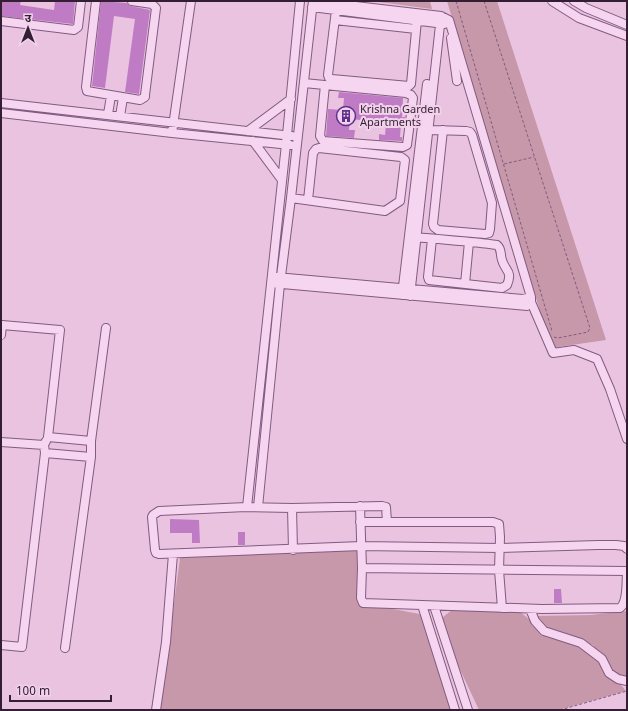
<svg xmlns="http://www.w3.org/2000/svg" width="628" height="711" font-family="Georgia,'Noto Sans Devanagari',serif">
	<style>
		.green { fill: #c798a9 }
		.building { fill: #bf7cc5 }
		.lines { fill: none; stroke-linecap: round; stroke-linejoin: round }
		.minor-casing { stroke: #825b81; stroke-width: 10 }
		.path { stroke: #825b81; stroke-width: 1; stroke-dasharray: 3 2; stroke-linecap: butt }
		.minor { stroke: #f5d5ef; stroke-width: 8 }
		.labels { text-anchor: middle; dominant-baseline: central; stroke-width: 4; stroke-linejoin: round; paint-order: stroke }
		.poi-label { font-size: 11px; fill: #331e33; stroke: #f2d2eb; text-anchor: start }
	</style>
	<rect width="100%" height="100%" fill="#eac3e1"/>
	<path class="green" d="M371,1H430L432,9Z
		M447,1H497L606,340L551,348Z
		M361,546L366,604L425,615L455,710H160L180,558Z
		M457,606L515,608L544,631L594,652L604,664L593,645L554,635L533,616L590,615L627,611V681L607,668L626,691L558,710H479L442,631L438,621Z"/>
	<path class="building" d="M1,1H21L20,5L54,10L55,1H75L73,24L1,16Z
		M101,1L127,3L131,6L150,10L139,94L125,92L135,19L114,16L105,88L92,86Z
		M339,92L403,98L402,117H405L404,124H401L400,137H402V141L379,140V134L385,135L386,124L372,123V121L350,119L349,130H355L354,138L326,136L328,109L343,110L344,98H338Z
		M170,519L199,520L200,543H192V533H170Z
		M238,532H245V545H238Z
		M554,589H561L562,603H554Z"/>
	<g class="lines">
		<g class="minor-casing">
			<path id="minor" d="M96,1L86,87L87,91L140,100L145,97V95L156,8L152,4L132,1
				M552,1L579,18L627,36
				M574,1L586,8L627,25
				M312,7L444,24
				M336,10L328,75L329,78L332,79L409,86L411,84L417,20
				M335,20L416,29
				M1,21L74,30L78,27L81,1
				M451,38L457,81
				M304,83L406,93L411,95L413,98L407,145L403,147L323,141L320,136L325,85
				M1,103L292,136
				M1,113L172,133L290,145
				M108,114L111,96
				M120,116L123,98
				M428,130H432L466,131L470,132L472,135L492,203L490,229L489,233L485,234L438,230L434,227L433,224L443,130
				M248,131L291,99
				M172,133L191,1
				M253,141L282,180
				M291,198L385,211L400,201L405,160L401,157L319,148L316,149L313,153L308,200
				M416,237C443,240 470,241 497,245C502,249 500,254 502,260C505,271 513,271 507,285L502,288L429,280L428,277L432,239
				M276,277L523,299L531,297
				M271,283L527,306L531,302V297L449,20L441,16L313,1
				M465,284L469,242
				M402,295L427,84
				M410,296L441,16
				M531,302L553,353L574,350L597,359L610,389L627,439
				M1,335L2,325L60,330L48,437L91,441L106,328
				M1,442L44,445L46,441
				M45,453L91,457L65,648
				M91,457V441
				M360,506L362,568L627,571
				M247,507L287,135L300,1
				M258,507L280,284L291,198L313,1
				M292,508L293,550
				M360,522H493L499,524L500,537L499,570L502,608
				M387,522L386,507L382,506L292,508L246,507L159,511L153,515L152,517L155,550L156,553L159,554L361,546L500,548L598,545H616L624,546L627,549
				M362,568L361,598L363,603L542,609L620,608C628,602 626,584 627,574
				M422,605L455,710
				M434,606L468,710
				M530,609L535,621L544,631L581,643L602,659L609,673L618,679L627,681
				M1,645L22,647L45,453L44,445
				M156,710L166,642L173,554"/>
		</g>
		<path class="path" d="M456,1L552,331
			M484,1L590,328L588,332L558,338L554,337
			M504,164L534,157
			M560,710L627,691"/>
		<use href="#minor" class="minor"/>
	</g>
	<defs>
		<g id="building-ring" transform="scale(1)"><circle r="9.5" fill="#f2d2eb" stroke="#5f318c" stroke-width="1.5"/><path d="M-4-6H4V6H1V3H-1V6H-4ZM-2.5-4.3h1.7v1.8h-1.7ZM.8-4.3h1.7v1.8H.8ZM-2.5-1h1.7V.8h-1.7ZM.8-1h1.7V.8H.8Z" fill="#5f318c"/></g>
	</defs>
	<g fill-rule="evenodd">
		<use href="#building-ring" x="346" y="116"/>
	</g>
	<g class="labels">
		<g class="poi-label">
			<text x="360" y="110">Krishna Garden<tspan x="360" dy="13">Apartments</tspan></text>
		</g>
	</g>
	<rect width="628" height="711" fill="none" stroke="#331e33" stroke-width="4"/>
	<g transform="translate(28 28)" stroke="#f2d2eb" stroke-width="3" paint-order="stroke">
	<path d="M0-3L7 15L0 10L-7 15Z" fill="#331e33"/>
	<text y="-6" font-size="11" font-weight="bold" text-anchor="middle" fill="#331e33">उ</text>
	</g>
	<path d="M10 695v6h101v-6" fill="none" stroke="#331e33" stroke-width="2"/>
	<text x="16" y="695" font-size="12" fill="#331e33" stroke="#f2d2eb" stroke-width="3" paint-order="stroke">100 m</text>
</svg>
